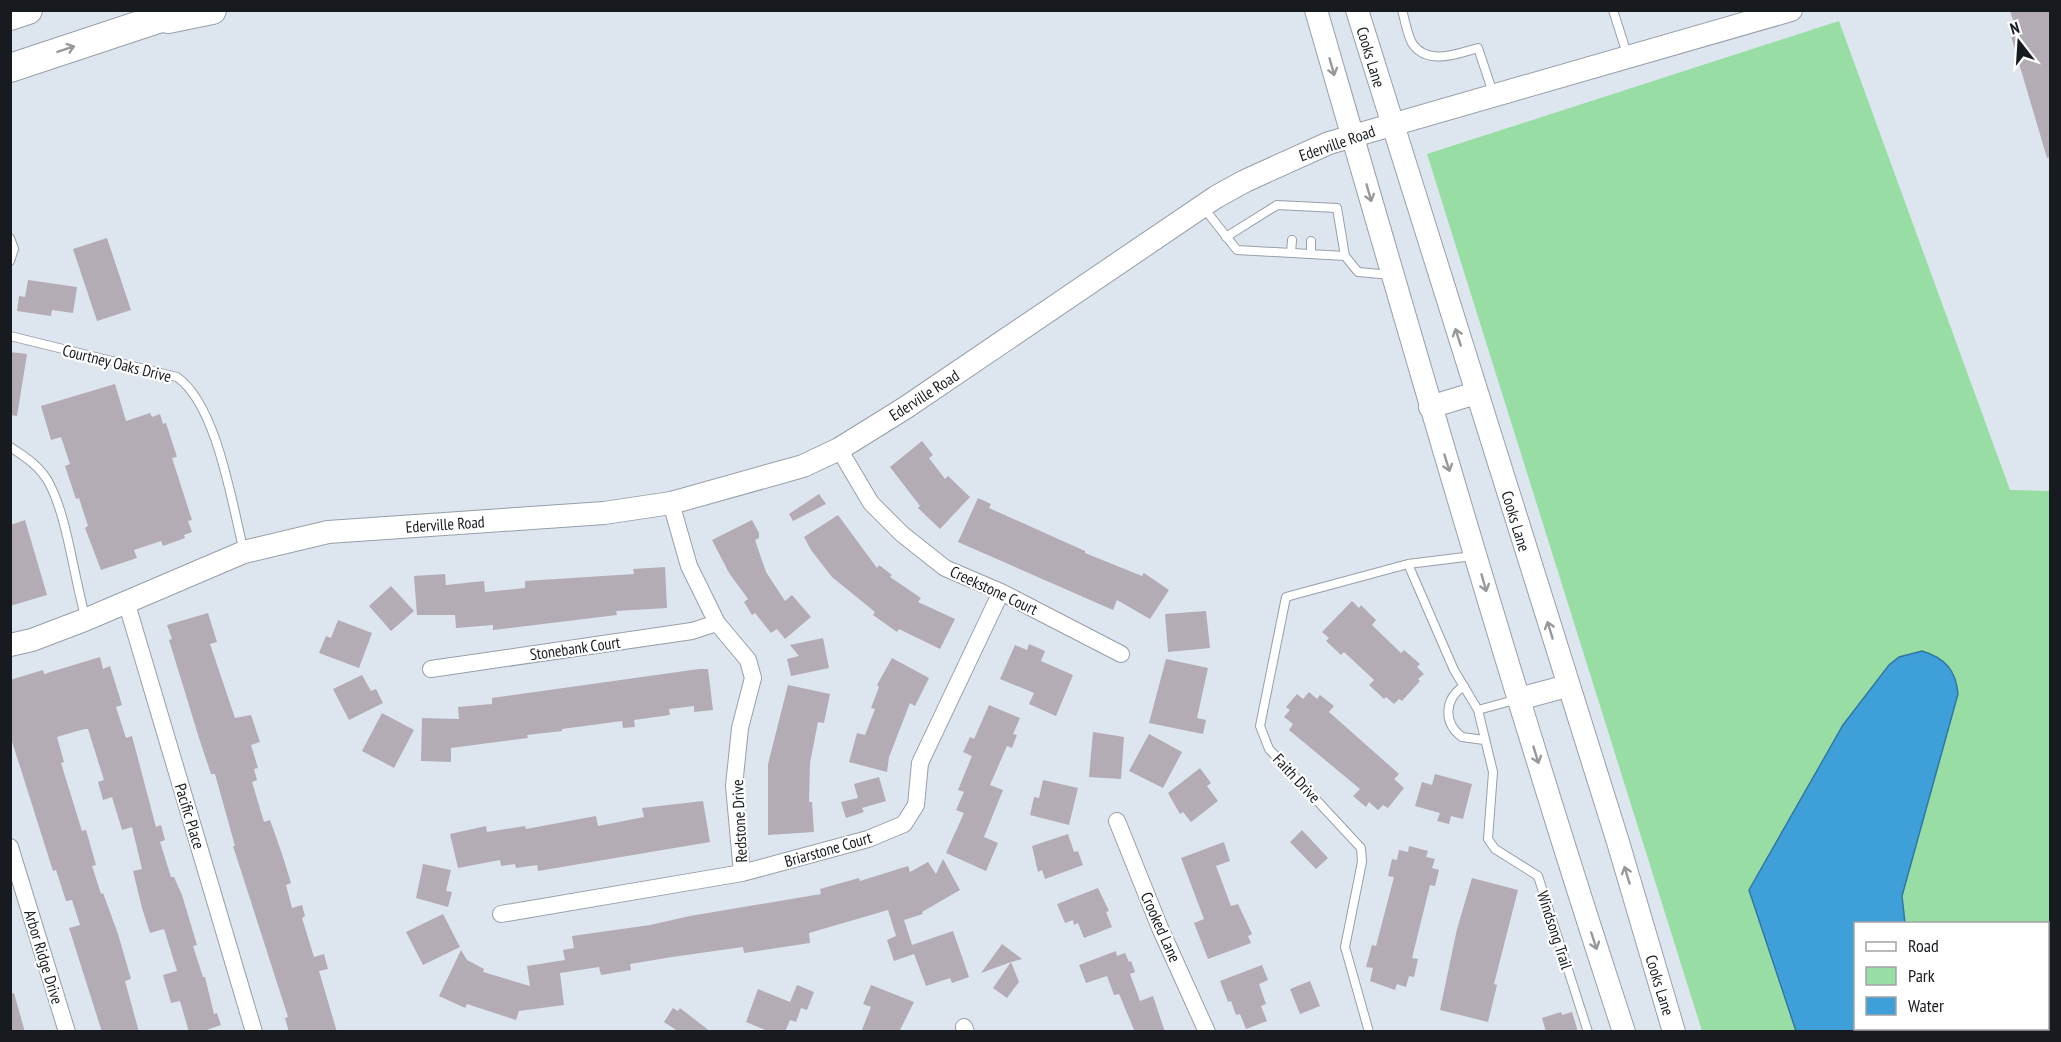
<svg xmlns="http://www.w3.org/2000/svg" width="2061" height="1042" font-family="'PT Sans Narrow',sans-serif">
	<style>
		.green { fill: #98dea4; fill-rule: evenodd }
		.water { fill: #3e9fd9; stroke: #3277a1; stroke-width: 1.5 }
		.building { fill: #b4acb5 }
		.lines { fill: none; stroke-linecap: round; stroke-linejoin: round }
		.lane-casing { stroke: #979fa9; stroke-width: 10 }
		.street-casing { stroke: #979fa9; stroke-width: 18 }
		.secondary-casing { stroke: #979fa9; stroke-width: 24 }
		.highway-casing { stroke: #979fa9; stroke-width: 30 }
		.lane { stroke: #fff; stroke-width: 8 }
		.street { stroke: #fff; stroke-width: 16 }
		.secondary { stroke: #fff; stroke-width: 22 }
		.highway { stroke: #fff; stroke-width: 28 }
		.oneway { stroke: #97989a }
		.labels { text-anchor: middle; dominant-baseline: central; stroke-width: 4.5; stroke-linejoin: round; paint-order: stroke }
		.street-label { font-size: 16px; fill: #171a1e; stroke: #fff }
	</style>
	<rect width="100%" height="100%" fill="#dde5ef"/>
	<path class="green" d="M1839,21L2010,490L2050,491V1031H1702L1427,154ZM1856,924H2048V1028H1856Z"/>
	<path class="water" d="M1922,651C1945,658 1956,670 1958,694L1902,896L1905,923L1856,924V1028H1937L1938,1031H1796L1749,890L1843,725L1889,665L1899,657Z"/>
	<path class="building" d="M2010,10H2050V157L2047,158L2008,26L2014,24Z
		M107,238L131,310L97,321L73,249Z
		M28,280L77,287L73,313L52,310L51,316L17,311L19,296L25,297Z
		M10,352L27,354L17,416L10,415Z
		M115,384L126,421L150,413L152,417L160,414L163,424L166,423L177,457L172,458L192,520L188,521L192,532L184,535L185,538L163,546L161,541L134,550L137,558L101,570L85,528L88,526L79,498L76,499L65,466L70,464L61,437L51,440L41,406Z
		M922,441L933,455L929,458L945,479L948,476L970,497L940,529L918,508L920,506L890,467Z
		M819,494L826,504L793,521L789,514Z
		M978,498L991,504L989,508L1085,551V553L1142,576L1144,573L1169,590L1150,619L1117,600L1113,610L958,542Z
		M838,515L877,568L879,565L892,575L890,577L921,598L918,602L955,619L940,649L899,629L897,632L873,615L875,612L832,577L811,550L804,537Z
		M25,520L47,595L10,606V525Z
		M752,520L759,533V538L755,540L766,572L785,601L792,595L811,617L785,639L777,629L771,633L755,613L752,615L744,602L748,599L729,573L712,540Z
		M665,567L667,608L616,611L617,615L493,630V625L456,628L455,615H417L414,576L445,574L446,585L484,581L485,592L525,588V581L634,574L633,569Z
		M391,586L414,611L391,631L369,606Z
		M1352,601L1359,608L1361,605L1376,620L1372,625L1401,653L1404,650L1420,664L1417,667L1424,674L1418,679L1420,681L1402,701L1399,699L1394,704L1386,697L1384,699L1369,685L1374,680L1344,652L1341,655L1326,641L1329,638L1322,632Z
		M1206,611L1210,648L1168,652L1165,614Z
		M208,613L217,642L210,644L235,718L251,715L260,742L251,745L258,768L254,769L257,780L252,782L264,822L270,820L282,854L291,883L286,885L292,908L302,905L305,916L302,918L314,957L324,954L328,969L319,971L337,1032H289L285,1018L288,1017L233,846H235L215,774H211L199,738L169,640L172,639L167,625Z
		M338,620L372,633L359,668L319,653L326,636L331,638Z
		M823,638L829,668L791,676L787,659L799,656L790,645Z
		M1029,644L1045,651L1041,661L1073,675L1056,716L1029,704L1034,693L1000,679L1015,645L1027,650Z
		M100,657L103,669L110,666L122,705L116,707L126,738L132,736L156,827L161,825L165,840L160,842L171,877H174L182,895L197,945L193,946L203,977H205L214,1014L217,1013L221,1025L201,1032H189L180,1001L171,1003L163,975L177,971L164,929L150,933L142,908L133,871L142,869L132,827L122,830L112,797L103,800L98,782L104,780L88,729H84L57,737L64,762L61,763L82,831L86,830L96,865L92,866L101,894L103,893L118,934L131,979L125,981L139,1032H102L69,928L80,925L72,900L66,901L56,870L53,871L10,735V680L43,670L44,674Z
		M892,658L929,678L915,706L910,703L889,757L887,772L849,762L857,733L865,735L875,709L871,708L879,687L877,685Z
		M1166,659L1208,668L1197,718L1206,720L1203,734L1149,723Z
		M699,669H708L713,710L694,712V706L669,709L670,715L634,720L635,727L623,728L622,721L562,729V731L527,735L528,738L451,748V762L421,761L422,718L459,719L458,707L492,704V698Z
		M362,675L371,691L376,689L383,703L349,720L333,689Z
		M788,685L830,694L824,723L818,722L810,763L809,802H812L814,832L768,835V764Z
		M1309,692L1317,699L1320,695L1334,706L1329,712L1399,774L1394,779L1404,788L1388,808L1383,805L1378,810L1369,802L1366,807L1353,796L1360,789L1289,730L1293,724L1284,717L1290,710L1286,707L1297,694L1303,699Z
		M989,705L1020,718L1013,734L1017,735L1012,748L1007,746L990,785L1003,790L984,837L998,843L986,871L946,853L964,813L956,810L964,792L958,790L972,756L963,752L970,737L974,739Z
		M382,713L414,730L394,768L362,751Z
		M1093,732L1124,737L1121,779L1089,777Z
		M1149,734L1182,752L1163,788L1129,771Z
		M1200,768L1211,783L1207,786L1218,801L1191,822L1183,812L1180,814L1168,793Z
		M1435,774L1472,784L1463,819L1451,816L1449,824L1437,821L1440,813L1415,806L1422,782L1432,785Z
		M879,777L886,801L862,808L864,812L846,818L841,802L858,798L854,784Z
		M1043,780L1078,788L1069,825L1030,815L1034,797L1039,798Z
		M703,801L710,842L538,871L537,865L516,868L515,864L501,866L500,860L458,868L450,834L486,826L487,832L525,826L526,829L596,816L598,826L644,817L642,808Z
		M1302,830L1328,858L1316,869L1290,842Z
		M1068,834L1074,852L1078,851L1083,865L1045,879L1042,870L1038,872L1032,846Z
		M1224,842L1230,861L1216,866L1231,906L1238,904L1252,934L1248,936L1251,943L1208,959L1194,923L1204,919L1181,858Z
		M1409,846L1428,851L1426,857L1435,859L1432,868L1439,870L1435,886L1430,885L1412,958L1418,959L1414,977L1409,976L1406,987L1397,984L1395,990L1370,981L1373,968L1366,967L1372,945L1376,946L1394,877L1388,876L1392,859L1397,860L1399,850L1408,852Z
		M943,859L960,890L922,912L923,914L904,920L912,945L953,931L969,977L952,983L950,978L926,986L914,954L894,961L887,940L896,936L888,910L809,933L810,943L744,953L743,947L672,957L630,964L631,970L601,975L599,967L560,973L564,1005L519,1011L516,1020L467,1004L465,1008L439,996L461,950L467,960L484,969L483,972L530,986L527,966L565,960L563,950L574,948L572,936L650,925L690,916L821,894L820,889L859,878L860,881L908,866L910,872L928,862L936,874Z
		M423,864L451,870L446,891L452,892L448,907L416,898Z
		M1472,878L1518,890L1494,984L1497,985L1488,1022L1440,1010L1457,929Z
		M1098,888L1109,911L1106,912L1112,927L1084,938L1078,923L1074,925L1073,920L1065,923L1057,904Z
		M443,914L460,947L423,965L406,932Z
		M1002,944L1022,959L1011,962L1019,982L1007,998L993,988L1011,962L981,973Z
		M1116,951L1117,956L1125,953L1129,962L1131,961L1135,972L1130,974L1140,1001L1153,996L1165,1032H1135L1119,994L1114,995L1107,976L1086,983L1079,965Z
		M1262,965L1268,980L1259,984L1266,1004L1261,1006L1267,1021L1246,1029L1240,1014L1236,1015L1231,1001L1228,1002L1220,981Z
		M1310,981L1320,1006L1300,1014L1290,989Z
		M797,985L814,992L807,1010L801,1008L796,1022L790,1020L785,1032H770L746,1022L758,989L790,1002Z
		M871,985L914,1002L899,1032H861L871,1007L863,1004Z
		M14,993L25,1032H10V994Z
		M673,1008L678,1011L680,1008L711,1032H679L664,1022Z
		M1561,1012L1562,1015L1572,1012L1578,1032H1546L1542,1018Z"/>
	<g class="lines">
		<g class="lane-casing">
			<path id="lane" d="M1402,10C1405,20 1407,34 1412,43C1427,66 1457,54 1478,48L1493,93
				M1613,10L1628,57
				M1203,207L1237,250L1345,256L1358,272L1392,275
				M1226,237L1277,205L1337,208L1345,256
				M10,238L14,249L10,261
				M1291,253L1292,240
				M1311,254V241
				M10,336L177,377C217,405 232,504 244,552
				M10,447C26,457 42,468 50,485C68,520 74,579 86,619
				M1408,564L1454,670L1478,710L1493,772L1488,839L1495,849L1538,876L1588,1032
				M1464,686C1444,699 1443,723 1462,737L1484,740
				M1478,710L1518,699
				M1369,1032L1345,947L1362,862L1361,848L1269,749L1260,726L1286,597L1408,564L1473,556"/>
		</g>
		<g class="street-casing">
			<path id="street" d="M839,449L871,503L902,534L945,568L1001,592L1121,654
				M671,503L689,566L717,623L748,660L753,678L740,728L734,786L742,873
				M126,601L254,1032
				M431,669L692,631L717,623
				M1117,821L1160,928L1207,1032
				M10,847L67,1032
				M501,914L742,873L868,839L904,824L916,805L920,763L1001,592
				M964,1027L966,1032"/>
		</g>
		<g class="secondary-casing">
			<path id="secondary" d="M1316,10C1415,352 1513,694 1624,1032
				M1357,10L1618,842L1674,1032
				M1430,407L1476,393
				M10,645L32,640L87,619L244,552L328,532L604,513L671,503L803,466L839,449L905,408L1216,197L1245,181L1329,143L1791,10
				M1519,699L1567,686"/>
		</g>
		<g class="highway-casing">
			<path id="highway" d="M10,16L28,10
				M168,19L212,10
				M10,68L185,10"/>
		</g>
		<use href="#lane" class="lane"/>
		<use href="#street" class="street"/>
		<use href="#secondary" class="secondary"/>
		<use href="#highway" class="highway"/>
	</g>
	<defs><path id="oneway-shaft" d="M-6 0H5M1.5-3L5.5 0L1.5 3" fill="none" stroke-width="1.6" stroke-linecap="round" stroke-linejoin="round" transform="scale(1.5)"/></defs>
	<g class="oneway">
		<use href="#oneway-shaft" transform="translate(66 49) rotate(-18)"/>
		<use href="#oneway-shaft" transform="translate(1332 67) rotate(74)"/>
		<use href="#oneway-shaft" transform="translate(1369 193) rotate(74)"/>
		<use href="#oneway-shaft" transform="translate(1458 337) rotate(-108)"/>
		<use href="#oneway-shaft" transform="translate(1447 463) rotate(73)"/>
		<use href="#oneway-shaft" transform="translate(1484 583) rotate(74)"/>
		<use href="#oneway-shaft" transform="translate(1550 630) rotate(-107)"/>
		<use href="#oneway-shaft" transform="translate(1536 755) rotate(73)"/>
		<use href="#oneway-shaft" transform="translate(1627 875) rotate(-107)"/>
		<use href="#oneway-shaft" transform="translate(1594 941) rotate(72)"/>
	</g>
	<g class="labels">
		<g class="street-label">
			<text transform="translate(1371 57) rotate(73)">Cooks Lane</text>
			<text transform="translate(1337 143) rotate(-19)">Ederville Road</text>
			<text transform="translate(117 363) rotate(14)">Courtney Oaks Drive</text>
			<text transform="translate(924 395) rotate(-33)">Ederville Road</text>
			<text transform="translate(1516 521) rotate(73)">Cooks Lane</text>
			<text transform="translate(445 524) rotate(-4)">Ederville Road</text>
			<text transform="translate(994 590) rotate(25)">Creekstone Court</text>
			<text transform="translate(575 648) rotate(-8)">Stonebank Court</text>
			<text transform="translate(1297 778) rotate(47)">Faith Drive</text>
			<text transform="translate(190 816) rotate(73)">Pacific Place</text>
			<text transform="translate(739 821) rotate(-93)">Redstone Drive</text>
			<text transform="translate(828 849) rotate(-16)">Briarstone Court</text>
			<text transform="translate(1161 927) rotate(66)">Crooked Lane</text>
			<text transform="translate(1555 930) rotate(72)">Windsong Trail</text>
			<text transform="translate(44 957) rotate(73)">Arbor Ridge Drive</text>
			<text transform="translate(1660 985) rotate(73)">Cooks Lane</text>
		</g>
	</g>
	<rect width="2061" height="1042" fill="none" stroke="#171a1e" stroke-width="24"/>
	<rect x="1854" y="922" width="195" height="108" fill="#ffffff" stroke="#a2a3a5" stroke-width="1.5"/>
	<rect x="1866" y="942" width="30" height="9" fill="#ffffff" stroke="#a2a3a5" stroke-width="1.5"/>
	<text x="1908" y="952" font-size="18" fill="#171a1e">Road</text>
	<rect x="1866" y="967" width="30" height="18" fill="#98dea4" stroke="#a2a3a5" stroke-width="1.5"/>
	<text x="1908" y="982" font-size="18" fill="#171a1e">Park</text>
	<rect x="1866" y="997" width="30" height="18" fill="#3e9fd9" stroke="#a2a3a5" stroke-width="1.5"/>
	<text x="1908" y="1012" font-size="18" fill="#171a1e">Water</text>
	<g transform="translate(2019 42) rotate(343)" stroke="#ffffff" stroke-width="4.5" paint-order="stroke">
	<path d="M0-4.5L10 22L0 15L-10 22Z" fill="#171a1e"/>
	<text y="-9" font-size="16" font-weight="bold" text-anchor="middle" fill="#171a1e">N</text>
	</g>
</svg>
